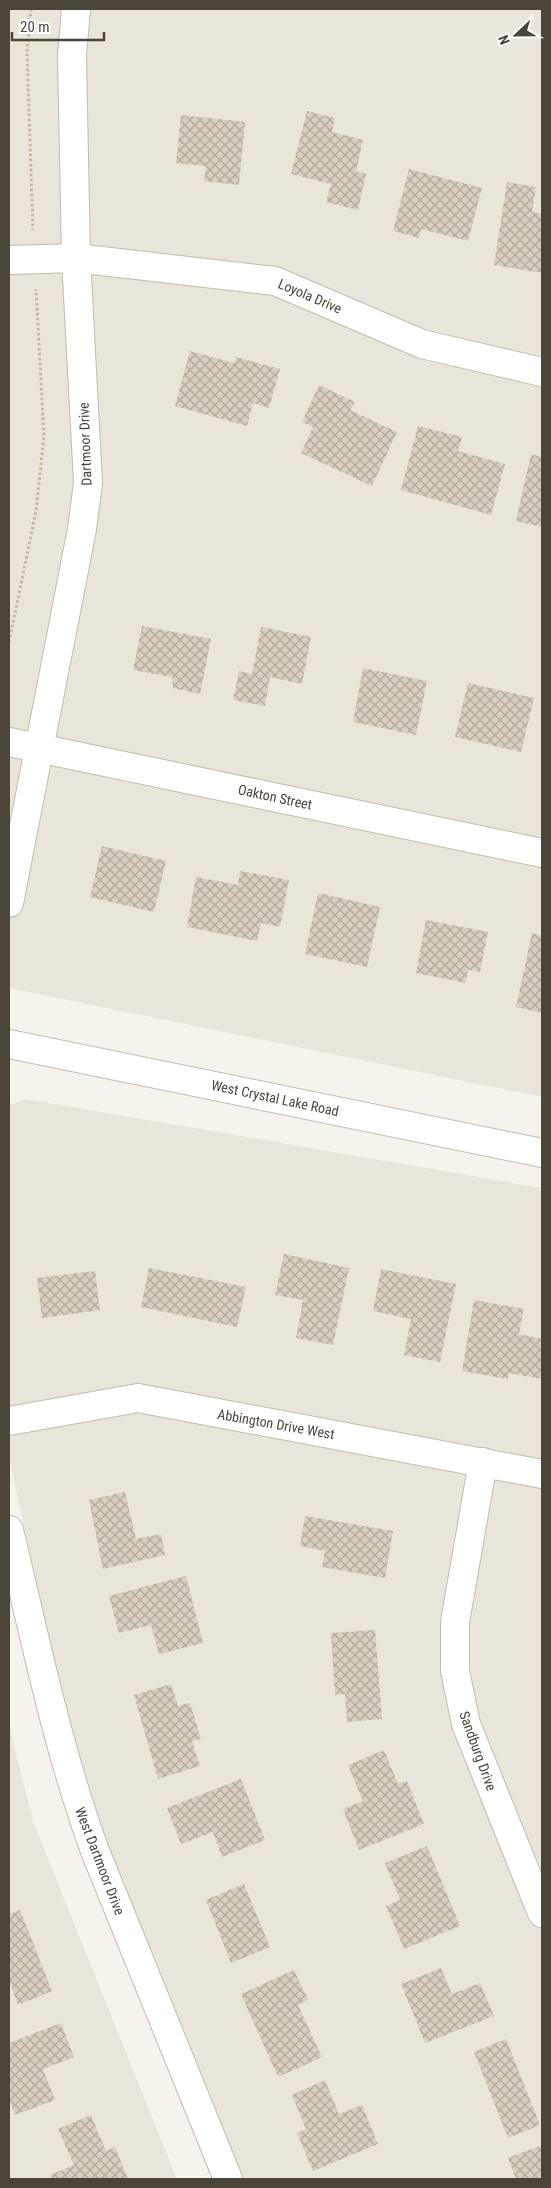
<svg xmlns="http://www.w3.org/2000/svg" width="551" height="2188" font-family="'Roboto Condensed',sans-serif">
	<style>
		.residential { fill: #eae5da }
		.building { fill: url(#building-cross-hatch) }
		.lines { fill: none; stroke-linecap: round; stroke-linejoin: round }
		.minor-casing { stroke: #c2bbae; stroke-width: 30 }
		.path { stroke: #c4b79f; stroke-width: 3; stroke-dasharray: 2.5 2.5; stroke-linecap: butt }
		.minor { stroke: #fff; stroke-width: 28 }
		.labels { text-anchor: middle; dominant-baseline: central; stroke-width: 4; stroke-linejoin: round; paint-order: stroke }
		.street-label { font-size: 14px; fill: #4b4439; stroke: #fff }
	</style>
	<defs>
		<pattern id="building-cross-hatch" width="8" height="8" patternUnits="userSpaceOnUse" patternTransform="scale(1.25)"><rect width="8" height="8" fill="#d8cfc1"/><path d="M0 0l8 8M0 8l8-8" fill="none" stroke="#b1aa9e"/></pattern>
	</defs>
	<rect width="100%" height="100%" fill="#f6f3ec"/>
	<path class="residential" d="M9,9H542V1097L9,988Z
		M26,1099L542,1188V2179H243L95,1813L56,1678L9,1456V1106Z
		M9,1725L34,1824L177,2179H9Z"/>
	<path class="building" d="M307,111L335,118L332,132L363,140L356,171L366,174L358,210L326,202L331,184L291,174Z
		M181,115L245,122L239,185L204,181L206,166L176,163Z
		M409,169L482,188L468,241L421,229L419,238L393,231Z
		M507,182L536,187L532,212L542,214V273L494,265Z
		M190,351L234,363L236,357L280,369L269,408L253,403L247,426L175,406Z
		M319,385L355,402L350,410L397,432L372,486L301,453L313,427L302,422Z
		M418,426L462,437L458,451L505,464L491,515L401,490Z
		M531,454L542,457V527L516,521Z
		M142,626L211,639L200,694L173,688L172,677L133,670Z
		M261,627L311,637L302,684L270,677L265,706L233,700L239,671L252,674Z
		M363,668L427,681L416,735L353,722Z
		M468,683L534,698L521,752L455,737Z
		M102,846L166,861L154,912L90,897Z
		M240,871L289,880L280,927L261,923L257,941L187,927L196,877L238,885Z
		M318,893L380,907L367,967L305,954Z
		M426,920L488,932L480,972L468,970L466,983L416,973Z
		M532,933L542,936V1013L516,1007Z
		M284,1254L349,1268L333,1345L296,1338L303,1300L275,1295Z
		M149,1268L246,1287L237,1327L141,1307Z
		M381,1269L456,1284L440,1362L404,1355L411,1319L373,1311Z
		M95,1271L100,1310L42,1318L37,1278Z
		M474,1300L524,1309L519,1334L542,1339V1379L509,1373L508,1379L462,1371Z
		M125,1492L136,1539L161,1534L165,1555L103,1569L89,1500Z
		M305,1516L393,1531L385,1578L322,1567L325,1551L300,1546Z
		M186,1576L203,1643L159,1654L151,1625L119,1633L109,1596Z
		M375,1630L382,1719L347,1722L345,1694L335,1695L331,1633Z
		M171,1684L178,1706L190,1703L201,1739L192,1741L200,1766L158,1779L134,1695Z
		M384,1750L398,1784L407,1781L424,1824L359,1850L343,1809L363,1801L348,1765Z
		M241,1779L265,1840L222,1857L213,1832L181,1844L167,1808Z
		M427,1846L460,1926L404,1949L386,1906L400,1900L385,1863Z
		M244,1884L270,1947L231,1963L206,1900Z
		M20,1910L52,1991L18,2005L9,1980V1914Z
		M441,1968L452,1994L480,1983L494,2016L425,2043L401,1984Z
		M294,1970L308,2000L298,2005L322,2057L278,2077L241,1994Z
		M61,2023L74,2057L43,2069L55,2100L15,2115L9,2100V2043Z
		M506,2039L540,2125L508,2138L474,2052Z
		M325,2080L339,2114L362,2105L378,2144L313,2171L297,2133L306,2129L292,2095Z
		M91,2115L106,2151L115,2147L128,2179H52L50,2175L74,2165L58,2129Z
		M542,2145V2179H516L508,2158Z"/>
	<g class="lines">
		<g class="minor-casing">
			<path id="minor" d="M9,260L76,258L275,281L422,344L542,372
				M9,742L542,853
				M9,903L82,529L88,483L76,258L72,55L76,9
				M9,1044L542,1153
				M9,1421L138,1398L542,1474
				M483,1462L455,1622V1671L466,1724L542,1913
				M9,1530C35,1638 57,1747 95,1851L228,2179"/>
		</g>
		<path class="path" d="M31,9L27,53L33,230
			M9,642L36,511L44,436L36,289"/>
		<use href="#minor" class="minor"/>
	</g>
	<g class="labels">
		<g class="street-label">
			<text transform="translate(310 296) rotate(23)">Loyola Drive</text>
			<text transform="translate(85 444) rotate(-92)">Dartmoor Drive</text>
			<text transform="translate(275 797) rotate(12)">Oakton Street</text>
			<text transform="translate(275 1098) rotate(12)">West Crystal Lake Road</text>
			<text transform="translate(276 1424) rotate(10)">Abbington Drive West</text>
			<text transform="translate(478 1751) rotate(70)">Sandburg Drive</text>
			<text transform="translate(100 1861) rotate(69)">West Dartmoor Drive</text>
		</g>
	</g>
	<rect width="551" height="2188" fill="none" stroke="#4b4439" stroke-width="20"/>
	<g transform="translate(516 35) rotate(248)" stroke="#ffffff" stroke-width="4" paint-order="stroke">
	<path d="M0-4L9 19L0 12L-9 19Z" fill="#4b4439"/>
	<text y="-8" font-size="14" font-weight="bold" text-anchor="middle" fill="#4b4439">N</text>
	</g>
	<path d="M12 32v8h92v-8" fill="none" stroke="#4b4439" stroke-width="2.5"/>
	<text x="20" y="32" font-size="15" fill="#4b4439" stroke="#ffffff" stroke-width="4" paint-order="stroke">20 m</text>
</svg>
